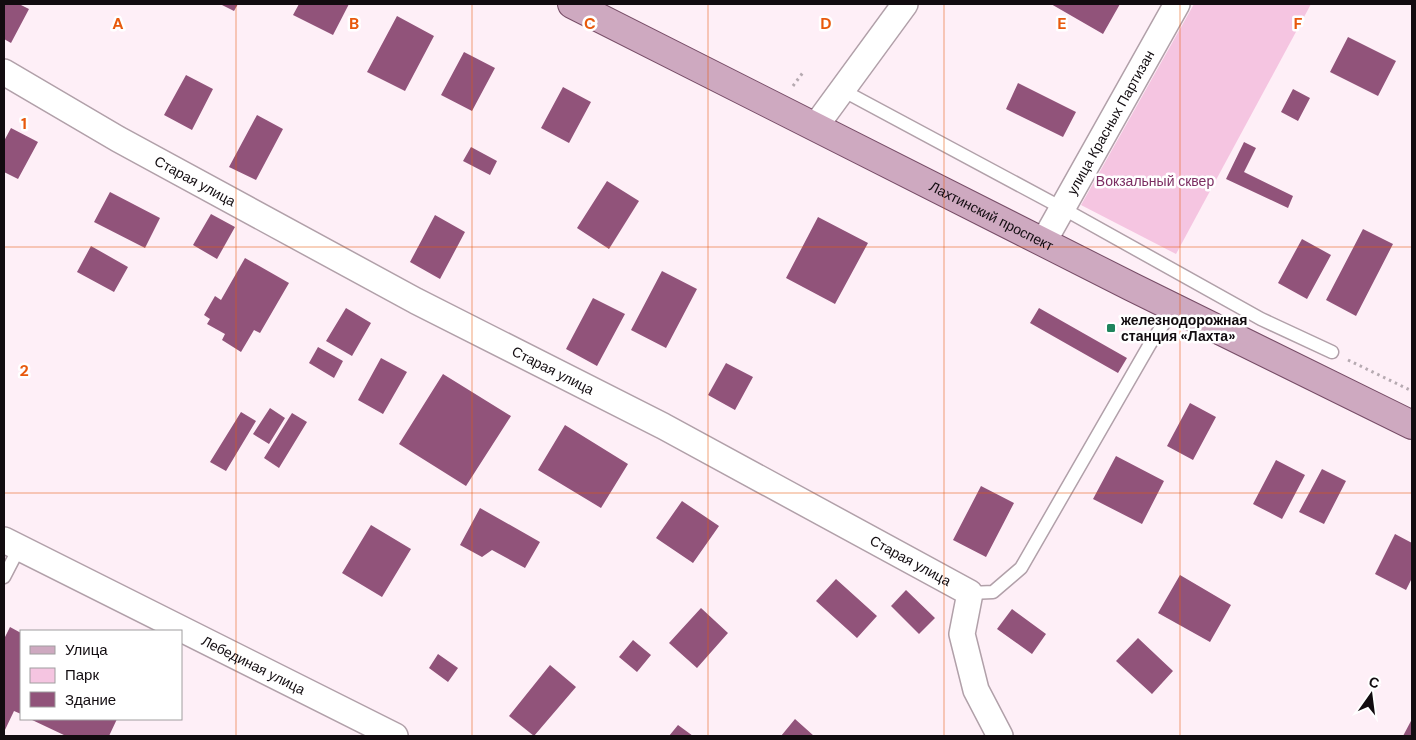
<svg xmlns="http://www.w3.org/2000/svg" width="1416" height="740" font-family="'DM Sans',sans-serif">
	<style>
		.green { fill: #f5c5e1 }
		.building { fill: #91537a }
		.lines { fill: none; stroke-linecap: round; stroke-linejoin: round }
		.lane-casing { stroke: #b1a0a9; stroke-width: 15 }
		.street-casing { stroke: #b1a0a9; stroke-width: 28 }
		.primary-casing { stroke: #774d67; stroke-width: 30 }
		.path { stroke: #b6aab1; stroke-width: 3; stroke-dasharray: 2.5 4; stroke-linecap: butt }
		.lane { stroke: #fff; stroke-width: 12 }
		.street { stroke: #fff; stroke-width: 25 }
		.primary { stroke: #cea9c0; stroke-width: 28 }
		.grid { fill: none; stroke: #e8590c; stroke-width: 1; stroke-opacity: 0.55 }
		.poi-dot { fill: #1f845d; stroke: #fff; stroke-width: 2 }
		.labels { text-anchor: middle; dominant-baseline: central; stroke-width: 5; stroke-linejoin: round; paint-order: stroke }
		.street-label { font-size: 14px; fill: #120c10; stroke: #fff }
		.park-label { font-size: 14px; fill: #7c2d62; stroke: #fff }
		.poi-label { font-size: 14px; font-weight: bold; fill: #120c10; stroke: #fff; text-anchor: start }
		.grid-label { font-size: 16px; text-anchor: middle; font-weight: bold; fill: #e8590c; stroke: #fff; stroke-width: 5; stroke-linejoin: round; paint-order: stroke }
	</style>
	<rect width="100%" height="100%" fill="#feeff7"/>
	<path class="green" d="M1194,4H1311L1176,254L1081,205Z"/>
	<path class="building" d="M4,4H19L29,9L11,43L4,39Z
		M220,4H238L234,11Z
		M299,4H349L333,35L293,15Z
		M1051,4H1120L1103,34Z
		M397,16L434,36L405,91L367,72Z
		M1348,37L1396,61L1378,96L1330,72Z
		M464,52L495,68L472,111L441,95Z
		M186,75L213,89L192,130L164,115Z
		M1018,83L1076,112L1063,137L1006,109Z
		M563,87L591,102L569,143L541,128Z
		M1293,89L1310,98L1298,121L1281,112Z
		M257,115L283,129L256,180L229,167Z
		M11,128L38,142L18,179L4,172V141Z
		M1244,142L1256,148L1244,172L1293,196L1288,208L1226,179Z
		M471,147L497,161L490,175L463,161Z
		M607,181L639,201L609,249L577,228Z
		M110,192L160,218L145,248L94,222Z
		M211,214L235,227L217,259L193,245Z
		M435,215L465,232L440,279L410,262Z
		M818,217L868,243L835,304L786,278Z
		M1363,229L1393,244L1356,316L1326,300Z
		M1302,239L1331,255L1307,299L1278,283Z
		M91,246L128,267L114,292L77,272Z
		M245,258L289,283L260,333L254,330L241,352L222,340L225,334L207,324L210,319L204,315L215,296L221,300Z
		M662,271L697,289L666,348L631,330Z
		M593,298L625,314L597,366L566,349Z
		M346,308L371,323L352,356L326,341Z
		M1039,308L1127,358L1118,373L1030,323Z
		M318,347L343,361L334,378L309,363Z
		M381,358L407,372L383,414L358,400Z
		M726,363L753,377L735,410L708,395Z
		M443,374L511,416L466,486L399,444Z
		M1190,403L1216,417L1193,460L1167,446Z
		M270,408L285,418L269,444L253,434Z
		M241,412L256,421L226,471L210,462Z
		M292,413L307,422L279,468L264,458Z
		M565,425L628,464L601,508L538,470Z
		M1116,456L1164,481L1142,524L1093,499Z
		M1276,460L1305,475L1282,519L1253,504Z
		M1322,469L1346,481L1324,524L1299,512Z
		M981,486L1014,503L986,557L953,540Z
		M682,501L719,526L693,563L656,538Z
		M480,508L540,542L525,568L492,550L482,557L460,545Z
		M371,525L411,549L382,597L342,573Z
		M1395,534L1412,543V578L1406,590L1375,574Z
		M1180,575L1231,605L1210,642L1158,613Z
		M836,579L877,616L857,638L816,601Z
		M906,590L935,618L919,634L891,606Z
		M701,608L728,633L697,668L669,643Z
		M1012,609L1046,634L1032,654L997,629Z
		M10,627L21,633V714L14,711L4,732V639Z
		M1138,638L1173,671L1152,694L1116,661Z
		M633,640L651,655L637,672L619,657Z
		M438,654L458,668L448,682L429,668Z
		M550,665L576,687L534,736L509,716Z
		M30,719H117L109,736H66Z
		M795,719L814,736H781Z
		M1412,719V736H1403Z
		M678,725L693,736H669Z"/>
	<g class="lines">
		<g class="lane-casing">
			<path id="lane" d="M842,90L1062,208L1261,319L1332,352
				M4,577L19,548
				M970,593L993,592L1021,568L1150,344L1175,307"/>
		</g>
		<g class="street-casing">
			<g id="street">
				<path id="s1" d="M4,72L118,139L416,301L663,426L970,593L962,634L976,690L1000,736"/>
				<path d="M815,127L905,4"/>
				<path id="s2" d="M1044,241L1177,4"/>
				<path id="s3" d="M4,540L395,736"/>
			</g>
		</g>
		<g class="primary-casing">
			<g id="primary">
				<path id="s4" d="M572,4L1132,287L1412,425"/>
			</g>
		</g>
		<path class="path" d="M793,86L804,71
			M1348,360L1412,391"/>
		<use href="#lane" class="lane"/>
		<use href="#street" class="street"/>
		<use href="#primary" class="primary"/>
	</g>
	<path class="grid" d="M236,4V736M472,4V736M708,4V736M944,4V736M1180,4V736M4,247H1412M4,493H1412"/>
	<rect class="poi-dot" x="1106" y="323" width="10" height="10" rx="2.5"/>
	<g class="labels">
		<g class="street-label">
			<text stroke="none"><textPath href="#s2" startOffset="136">улица Красных Партизан</textPath></text>
			<text stroke="none"><textPath href="#s1" startOffset="220">Старая улица</textPath></text>
			<text stroke="none"><textPath href="#s4" startOffset="470">Лахтинский проспект</textPath></text>
			<text stroke="none"><textPath href="#s1" startOffset="625">Старая улица</textPath></text>
			<text stroke="none"><textPath href="#s1" startOffset="1030">Старая улица</textPath></text>
			<text stroke="none"><textPath href="#s3" startOffset="279">Лебединая улица</textPath></text>
		</g>
		<g class="park-label">
			<text x="1155" y="181">Вокзальный сквер</text>
		</g>
		<g class="poi-label">
			<text x="1121" y="320">железнодорожная<tspan x="1121" dy="16">станция «Лахта»</tspan></text>
		</g>
	</g>
	<g class="grid-label">
		<text x="118" y="29">A</text>
		<text x="354" y="29">B</text>
		<text x="590" y="29">C</text>
		<text x="826" y="29">D</text>
		<text x="1062" y="29">E</text>
		<text x="1298" y="29">F</text>
		<text x="24" y="129">1</text>
		<text x="24" y="376">2</text>
	</g>
	<rect width="1416" height="740" fill="none" stroke="#120c10" stroke-width="10"/>
	<rect x="20" y="630" width="162" height="90" fill="#ffffff" stroke="#a09e9f"/>
	<rect x="30" y="646" width="25" height="8" fill="#cea9c0" stroke="#a09e9f"/>
	<text x="65" y="655" font-size="15" fill="#120c10">Улица</text>
	<rect x="30" y="668" width="25" height="15" fill="#f5c5e1" stroke="#a09e9f"/>
	<text x="65" y="680" font-size="15" fill="#120c10">Парк</text>
	<rect x="30" y="692" width="25" height="15" fill="#91537a" stroke="#a09e9f"/>
	<text x="65" y="705" font-size="15" fill="#120c10">Здание</text>
	<g transform="translate(1371 695) rotate(14)" stroke="#ffffff" stroke-width="4" paint-order="stroke">
	<path d="M0-4L9 19L0 12L-9 19Z" fill="#120c10"/>
	<text y="-8" font-size="14" font-weight="bold" text-anchor="middle" fill="#120c10">С</text>
	</g>
</svg>
